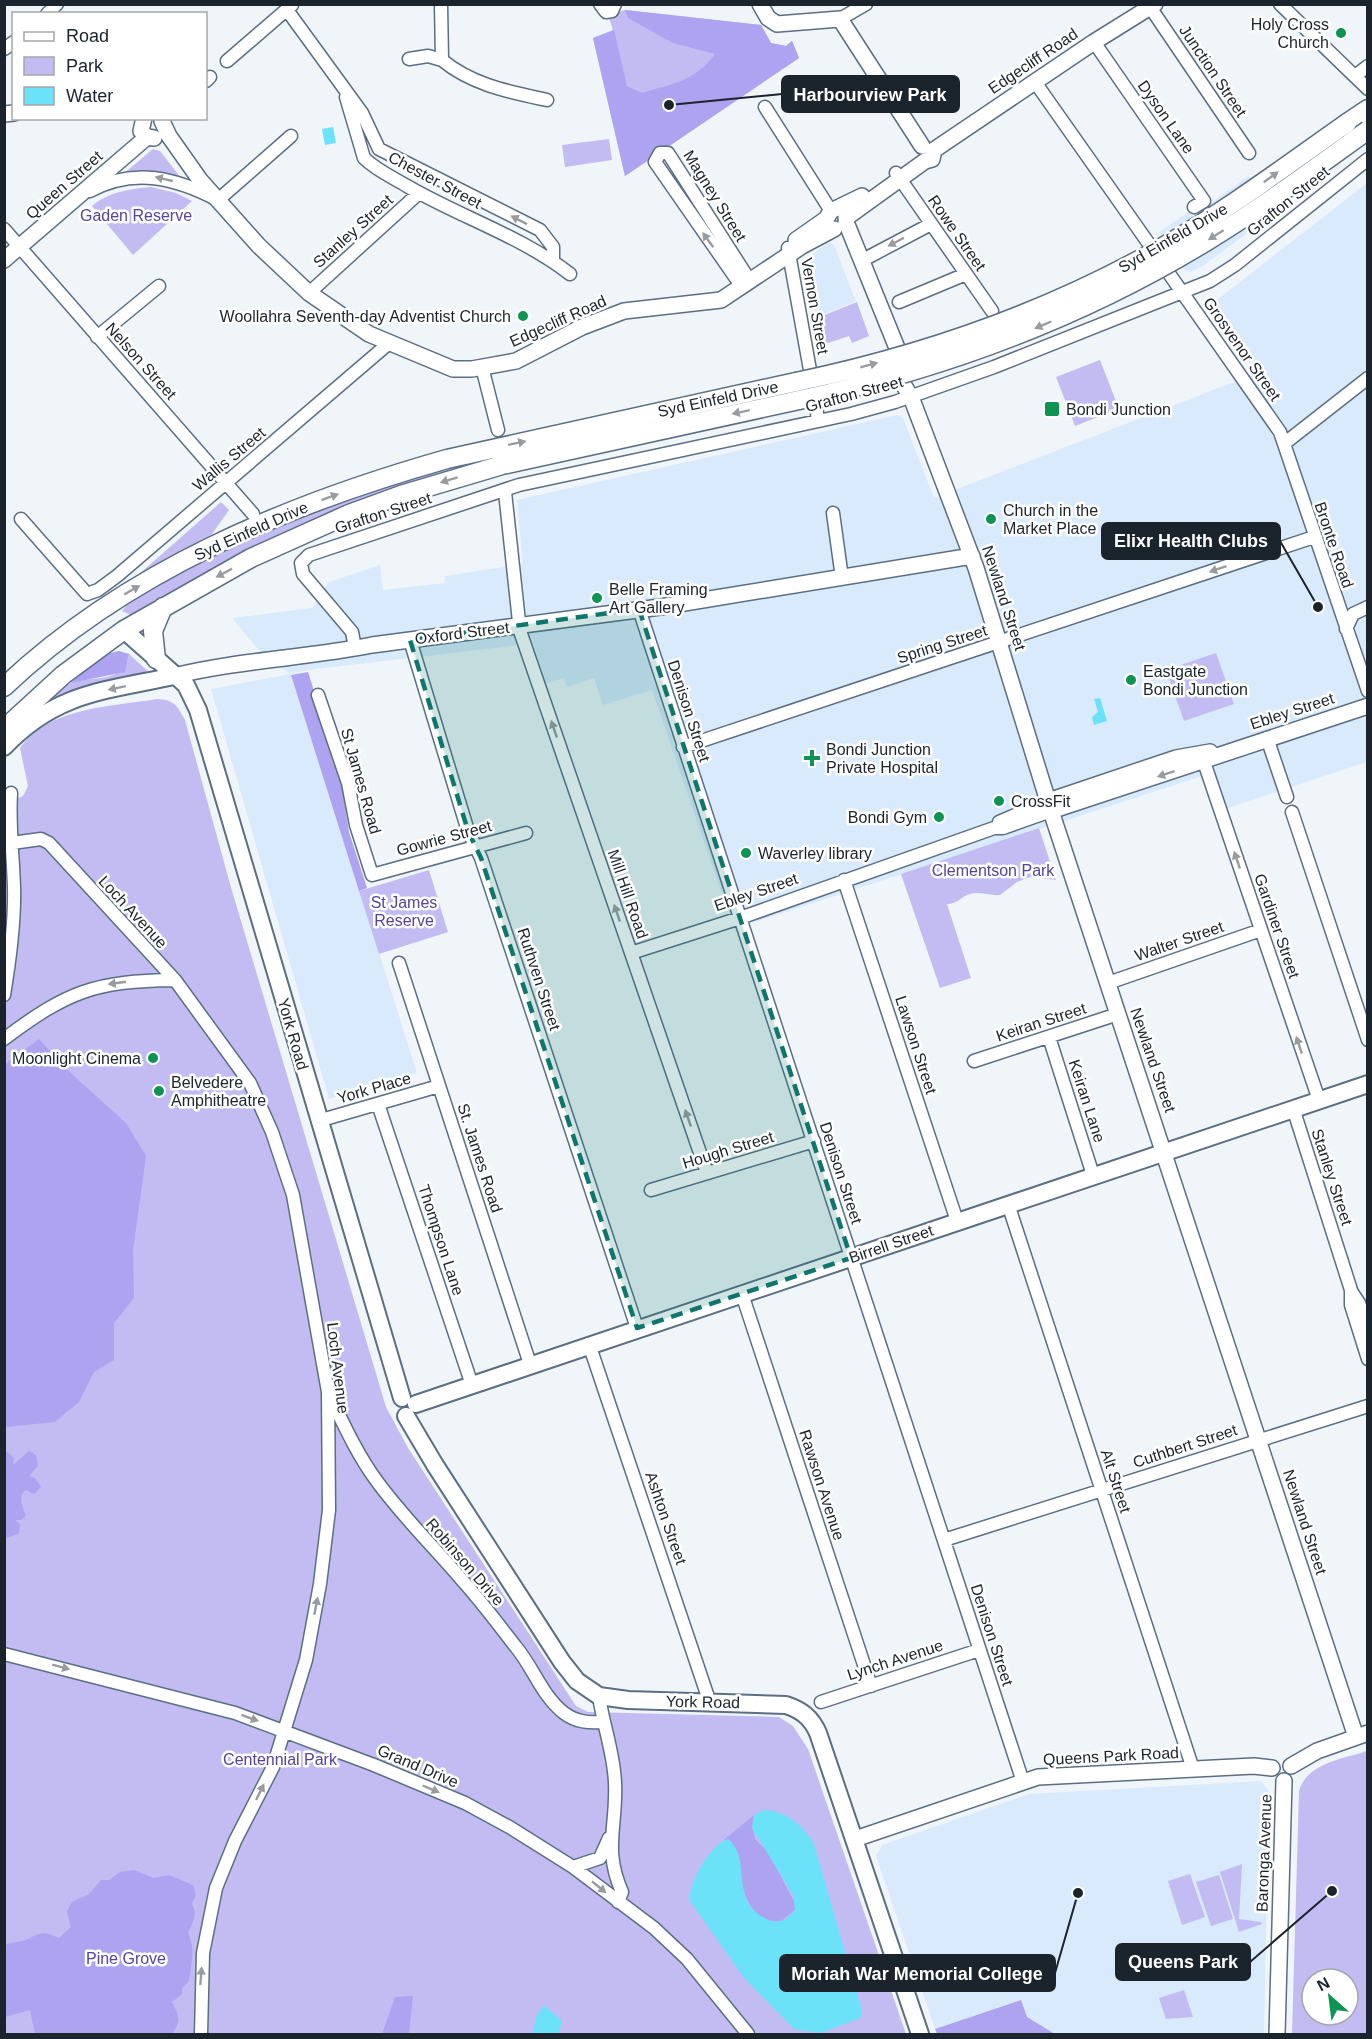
<svg xmlns="http://www.w3.org/2000/svg" width="1372" height="2039" font-family="Helvetica,sans-serif">
	<style>
		.built { fill: #daeafd }
		.green { fill: #c2bcf3; fill-rule: evenodd }
		.forest { fill: #ada3f0 }
		.water { fill: #6ce2f9 }
		.lines { fill: none; stroke-linecap: round; stroke-linejoin: round }
		.minor-casing { stroke: #5b6e84; stroke-width: 15 }
		.tertiary-casing { stroke: #5b6e84; stroke-width: 18 }
		.secondary-casing { stroke: #5b6e84; stroke-width: 20 }
		.primary-casing { stroke: #5b6e84; stroke-width: 21 }
		.minor { stroke: #fff; stroke-width: 12 }
		.tertiary { stroke: #fff; stroke-width: 15 }
		.secondary { stroke: #fff; stroke-width: 16 }
		.primary { stroke: #fff; stroke-width: 18 }
		.primary-bridge-casing { stroke: #5b6e84; stroke-width: 21; stroke-linecap: butt }
		.primary-bridge { stroke: #fff; stroke-width: 18 }
		.oneway { fill: #989ca0 }
		.marked { fill: #0f766e; fill-opacity: 0.2; stroke: #0f766e; stroke-width: 4.5; stroke-dasharray: 12 8; stroke-linejoin: round }
		.poi-dot { fill: #0d9352; stroke: #fff; stroke-width: 2 }
		.labels { text-anchor: middle; dominant-baseline: central; stroke-width: 5; stroke-linejoin: round; paint-order: stroke }
		.poi-label { font-size: 16px; fill: #1b232c; stroke: #fff; text-anchor: start }
		.street-label { font-size: 16px; fill: #1b232c; stroke: #fff }
		.park-label { font-size: 16px; fill: #56439d; stroke: #fff }
		.leader { fill: none; stroke: #1b232c; stroke-width: 2 }
		.callout-dot { fill: #1b232c; stroke: #fff; stroke-width: 2 }
		.callout { fill: #1b232c; stroke: #1b232c; stroke-width: 2 }
		.callout-label { font-size: 18px; text-anchor: middle; font-weight: bold; fill: #fff }
	</style>
	<rect width="100%" height="100%" fill="#f0f5fa"/>
	<path class="built" d="M1248,176L1273,214L1203,266L1190,272L1183,269L1159,232L1189,212L1193,216Z
		M1367,183V762L1216,812L1205,775L734,929L652,690L603,705L594,678L567,687L564,678L542,685L528,644L308,670L291,674L417,1073L329,1099L211,689L290,674L257,648L232,618L312,608L329,582L380,565L383,590L445,583V576L523,564L517,500L897,415L903,418L934,498L1257,373L1209,306Z
		M829,242L834,245L856,301L812,319L804,260Z
		M1261,1781L1269,1791L1264,2034H1055L1027,2017L1020,2000L935,2029L876,1856L882,1845L1029,1794Z"/>
	<path class="green" d="M625,10L761,25L771,43L786,46L792,41L799,58L625,176L593,38L613,30L608,15Z
		M609,139L612,160L565,167L562,145Z
		M153,149L160,151L181,178L154,174L122,175Z
		M151,187L176,193L192,201L133,255L92,206C108,192 130,189 151,187Z
		M857,302L869,336L852,343L849,336L816,347L812,320Z
		M1100,360L1119,409L1075,426L1056,377Z
		M493,457L405,485L324,515L230,559L133,616L122,611C135,593 167,581 187,570C285,520 385,483 493,457Z
		M221,502L229,510L212,534L137,576Z
		M1216,653L1234,704L1184,721L1166,670Z
		M129,654L152,675L76,693L37,710C47,702 59,688 71,683C90,675 126,685 129,654Z
		M157,699C174,700 177,705 185,720L230,884L386,1407L408,1448L576,1706L588,1712L779,1717L793,1726L808,1749L906,2034H5V804L23,796L28,786L20,748C50,707 109,707 157,699Z
		M1039,828L1056,880L1030,877L1017,882L1000,895C990,896 979,891 970,894C960,897 958,904 947,904L971,978L940,988L901,874Z
		M429,870L448,932L379,954L359,891Z
		M1367,1751V2034H1292L1299,1791C1307,1763 1343,1759 1367,1751ZM1312,1979H1348V2015H1312Z
		M1242,1864L1239,1919L1261,1922L1262,1924L1239,1932L1220,1872Z
		M1190,1874L1205,1917L1182,1925L1168,1881Z
		M1219,1875L1233,1919L1211,1926L1196,1882Z
		M1184,1990L1193,2017L1166,2019L1159,1998Z"/>
	<path class="forest" d="M625,10L761,25L771,43L786,46L792,41L799,58L625,176L593,38L614,30L627,86L642,93C674,83 694,82 715,54L673,43L628,18Z
		M119,651L129,654L125,672L71,683C85,670 99,654 119,651Z
		M308,672L339,770L349,832L367,888L359,891L291,675Z
		M39,1039L64,1067L126,1123L146,1156L133,1250L134,1298L114,1323V1360L94,1372L79,1402L55,1422L5,1427V1064Z
		M4,1449L14,1458L13,1465L29,1451L36,1455L38,1466L29,1476L35,1478L41,1487L34,1494L26,1490C17,1496 23,1507 26,1516L21,1520H15L20,1524L19,1533L5,1539Z
		M754,1815L752,1828L756,1840L768,1852L795,1903V1910L780,1922C739,1921 743,1873 733,1845L724,1840Z
		M134,1870L154,1878L169,1875L193,1885L196,1894L192,1904C198,1916 193,1921 188,1933C196,1949 191,1964 189,1981L182,1988V1994L172,2002C179,2016 182,2020 172,2034H35L30,2010L5,2017V1945C12,1942 21,1942 28,1939C42,1932 44,1931 59,1938L71,1927L67,1911L72,1902L89,1894L101,1880H109L120,1872Z
		M413,1996L409,2034H382L395,1997Z
		M1021,2000L1027,2017L1055,2034H937L935,2029Z"/>
	<path class="water" d="M333,127L336,143L325,145L322,129Z
		M1100,698L1107,721L1094,725L1092,717L1098,712L1094,699Z
		M763,1810C784,1810 804,1825 814,1844L862,2011L860,2018L821,2033L794,2029L744,1978L690,1901C688,1883 710,1845 728,1839C755,1861 724,1905 774,1922L785,1920L795,1910L793,1895L752,1828L754,1815Z
		M544,2005L562,2021L558,2034H532L537,2015Z"/>
	<g class="lines">
		<g class="minor-casing">
			<path id="minor" d="M441,4L442,60C472,85 510,92 547,100
				M600,4L606,12L612,11L615,4
				M1280,4L1368,89
				M1150,7L1249,153
				M287,10L362,113L379,149L540,230L553,247V261
				M47,14L57,4
				M840,19L866,4
				M1094,42L1204,201L1194,207
				M4,49L14,42
				M409,59L428,56L442,60
				M227,61L292,5
				M1355,76L1368,66
				M206,81L210,77
				M1035,82L1149,244
				M346,97L364,158C376,170 392,177 407,186C460,217 521,236 570,274
				M765,107L831,211
				M896,173L992,311
				M90,191C134,167 176,178 218,200L291,136
				M4,229L253,514
				M788,248L810,370
				M861,261L931,224
				M1170,275L1280,432L1368,691
				M742,287L655,162L660,153H668L750,281
				M309,293L419,193
				M899,302L966,274
				M97,337L159,286
				M482,367L498,430
				M816,405L818,421
				M1285,443L1368,378
				M505,492L520,631L707,1173
				M833,513L842,578
				M21,519L87,594L98,590L117,576L388,344
				M639,609L1023,1782
				M1346,629L1353,614L1368,607
				M410,640L468,831L481,858L637,1328
				M355,648L352,632L303,574L301,563L309,555L519,485L851,414L895,402L994,367L1210,281L1235,265L1368,159
				M318,695L348,783L356,825L372,875L526,833
				M1267,738L1287,797
				M683,747L1314,537
				M1204,762L1319,1100
				M1292,812L1368,1040
				M999,822L1048,801
				M12,843L41,839L49,843L175,980L250,1083L272,1132L293,1195L328,1392L329,1510L320,1584L306,1660L273,1767L235,1841L216,1888L203,1953L201,2034
				M844,880L957,1221
				M631,953L740,918L994,828H1003L1051,811
				M399,963L530,1364
				M1108,983L1261,930
				M4,995C10,959 15,923 14,887C13,856 9,825 11,793
				M1049,1037L1093,1175
				M4,1039C68,991 95,981 175,980
				M974,1061L1118,1014
				M378,1104L472,1385
				M1293,1108L1351,1290V1305L1368,1359
				M318,1121L439,1086
				M651,1190L814,1141
				M1008,1204L1193,1769
				M1351,1291L1359,1303L1368,1329
				M742,1294L871,1686
				M589,1344L710,1703
				M330,1396C344,1425 357,1454 376,1480C402,1516 433,1546 462,1580C481,1601 498,1624 516,1647C533,1667 542,1696 564,1713C576,1722 588,1723 603,1722
				M944,1540L1368,1406
				M4,1654L235,1713L374,1765L465,1803L511,1828L573,1867L654,1928L687,1959L748,2034
				M599,1696C603,1725 614,1753 615,1783C617,1827 603,1849 622,1892L618,1902
				M821,1702L979,1650
				M573,1867L600,1858L609,1838"/>
		</g>
		<g class="tertiary-casing">
			<path id="tertiary" d="M760,4L768,18L777,24L840,19L922,146
				M4,114L14,113
				M144,118L141,131L147,137L154,138
				M162,121L169,136L200,180L259,246L309,293L369,334L453,369H472L516,361L582,327L624,311L721,300L802,246L834,229
				M934,150L1094,42L1155,4
				M846,218L925,161L932,159L934,150
				M826,219L831,211L862,196
				M846,222L897,348
				M796,240L826,219
				M4,260L147,137
				M903,384L911,397L976,568L1051,811L1356,1737
				M174,676C239,660 307,658 372,645L660,607L972,556
				M1048,801L1176,758L1210,752
				M1051,811L1368,706
				M1291,1766L1317,1751L1368,1733
				M855,1839L1038,1777L1254,1766L1272,1768
				M1277,2034L1284,1781"/>
		</g>
		<g class="secondary-casing">
			<path id="secondary" d="M124,630L186,685L198,710L402,1398
				M4,747C56,692 105,691 174,676
				M416,1404L1368,1084
				M406,1416L435,1465L562,1662L577,1681L599,1696L628,1700L786,1705C801,1710 811,1717 818,1733L920,2034"/>
		</g>
		<g class="primary-casing">
			<path id="primary" d="M1347,123L1368,109
				M156,659L153,631L163,607
				M4,687C126,571 288,504 447,459L796,382
				M4,729L63,675L124,630L251,558L349,514L401,495L502,465L799,400"/>
		</g>
		<use href="#minor" class="minor"/>
		<use href="#tertiary" class="tertiary"/>
		<use href="#secondary" class="secondary"/>
		<use href="#primary" class="primary"/>
		<g class="primary-bridge-casing">
			<path id="primary-bridge" d="M796,382C925,355 1051,311 1166,245C1229,209 1287,165 1347,123
				M799,400C943,369 1081,318 1207,241C1263,207 1315,168 1368,130"/>
		</g>
		<use href="#primary-bridge" class="primary-bridge"/>
	</g>
	<defs><path id="oneway-solid" d="M-6-.8H1V-3.2L6.5 0L1 3.2V.8H-6Z" transform="scale(1.5)"/></defs>
	<g class="oneway">
		<use href="#oneway-solid" transform="translate(1271 177) rotate(-36)"/>
		<use href="#oneway-solid" transform="translate(164 179) rotate(-167)"/>
		<use href="#oneway-solid" transform="translate(519 220) rotate(-153)"/>
		<use href="#oneway-solid" transform="translate(1216 235) rotate(148)"/>
		<use href="#oneway-solid" transform="translate(708 240) rotate(-126)"/>
		<use href="#oneway-solid" transform="translate(896 242) rotate(152)"/>
		<use href="#oneway-solid" transform="translate(1043 325) rotate(157)"/>
		<use href="#oneway-solid" transform="translate(869 365) rotate(-15)"/>
		<use href="#oneway-solid" transform="translate(741 412) rotate(168)"/>
		<use href="#oneway-solid" transform="translate(517 443) rotate(-12)"/>
		<use href="#oneway-solid" transform="translate(449 480) rotate(163)"/>
		<use href="#oneway-solid" transform="translate(330 497) rotate(-20)"/>
		<use href="#oneway-solid" transform="translate(1218 569) rotate(161)"/>
		<use href="#oneway-solid" transform="translate(224 573) rotate(152)"/>
		<use href="#oneway-solid" transform="translate(132 590) rotate(-30)"/>
		<use href="#oneway-solid" transform="translate(117 688) rotate(168)"/>
		<use href="#oneway-solid" transform="translate(554 729) rotate(-109)"/>
		<use href="#oneway-solid" transform="translate(1166 774) rotate(162)"/>
		<use href="#oneway-solid" transform="translate(1237 860) rotate(-109)"/>
		<use href="#oneway-solid" transform="translate(617 913) rotate(-109)"/>
		<use href="#oneway-solid" transform="translate(117 983) rotate(172)"/>
		<use href="#oneway-solid" transform="translate(1299 1045) rotate(-109)"/>
		<use href="#oneway-solid" transform="translate(688 1118) rotate(-109)"/>
		<use href="#oneway-solid" transform="translate(316 1606) rotate(-79)"/>
		<use href="#oneway-solid" transform="translate(61 1667) rotate(15)"/>
		<use href="#oneway-solid" transform="translate(250 1718) rotate(20)"/>
		<use href="#oneway-solid" transform="translate(431 1789) rotate(23)"/>
		<use href="#oneway-solid" transform="translate(260 1792) rotate(-64)"/>
		<use href="#oneway-solid" transform="translate(599 1887) rotate(39)"/>
		<use href="#oneway-solid" transform="translate(201 1976) rotate(-86)"/>
	</g>
	<path class="marked" d="M639,609L851,1258L637,1328L481,858L468,831L410,640Z"/>
	<g class="poi-dot">
		<circle cx="1341" cy="33" r="6"/>
		<circle cx="523" cy="316" r="6"/>
		<rect x="1044" y="401" width="16" height="16" rx="3"/>
		<circle cx="991" cy="519" r="6"/>
		<circle cx="597" cy="598" r="6"/>
		<circle cx="1131" cy="680" r="6"/>
		<path d="M809 749h6v6h6v6h-6v6h-6v-6h-6v-6h6z"/>
		<circle cx="999" cy="801" r="6"/>
		<circle cx="939" cy="817" r="6"/>
		<circle cx="746" cy="853" r="6"/>
		<circle cx="153" cy="1058" r="6"/>
		<circle cx="159" cy="1091" r="6"/>
	</g>
	<g class="labels">
		<g class="poi-label">
			<text x="1329" y="24" text-anchor="end">Holy Cross<tspan x="1329" dy="18">Church</tspan></text>
			<text x="511" y="316" text-anchor="end">Woollahra Seventh-day Adventist Church</text>
			<text x="1066" y="409">Bondi Junction</text>
			<text x="1003" y="510">Church in the<tspan x="1003" dy="18">Market Place</tspan></text>
			<text x="609" y="589">Belle Framing<tspan x="609" dy="18">Art Gallery</tspan></text>
			<text x="1143" y="671">Eastgate<tspan x="1143" dy="18">Bondi Junction</tspan></text>
			<text x="826" y="749">Bondi Junction<tspan x="826" dy="18">Private Hospital</tspan></text>
			<text x="1011" y="801">CrossFit</text>
			<text x="927" y="817" text-anchor="end">Bondi Gym</text>
			<text x="758" y="853">Waverley library</text>
			<text x="141" y="1058" text-anchor="end">Moonlight Cinema</text>
			<text x="171" y="1082">Belvedere<tspan x="171" dy="18">Amphitheatre</tspan></text>
		</g>
		<g class="street-label">
			<text transform="translate(1033 61) rotate(-34)">Edgecliff Road</text>
			<text transform="translate(1213 71) rotate(56)">Junction Street</text>
			<text transform="translate(1166 117) rotate(55)">Dyson Lane</text>
			<text transform="translate(435 180) rotate(28)">Chester Street</text>
			<text transform="translate(64 185) rotate(-41)">Queen Street</text>
			<text transform="translate(715 196) rotate(58)">Magney Street</text>
			<text transform="translate(1288 201) rotate(-39)">Grafton Street</text>
			<text transform="translate(353 231) rotate(-42)">Stanley Street</text>
			<text transform="translate(957 233) rotate(55)">Rowe Street</text>
			<text transform="translate(1173 238) rotate(-30)">Syd Einfeld Drive</text>
			<text transform="translate(815 306) rotate(80)">Vernon Street</text>
			<text transform="translate(558 321) rotate(-24)">Edgecliff Road</text>
			<text transform="translate(1242 349) rotate(55)">Grosvenor Street</text>
			<text transform="translate(141 361) rotate(48)">Nelson Street</text>
			<text transform="translate(854 394) rotate(-15)">Grafton Street</text>
			<text transform="translate(718 399) rotate(-12)">Syd Einfeld Drive</text>
			<text transform="translate(229 459) rotate(-40)">Wallis Street</text>
			<text transform="translate(383 513) rotate(-18)">Grafton Street</text>
			<text transform="translate(251 531) rotate(-24)">Syd Einfeld Drive</text>
			<text transform="translate(1334 545) rotate(71)">Bronte Road</text>
			<text transform="translate(1004 598) rotate(72)">Newland Street</text>
			<text transform="translate(462 633) rotate(-7)">Oxford Street</text>
			<text transform="translate(942 644) rotate(-18)">Spring Street</text>
			<text transform="translate(689 711) rotate(72)">Denison Street</text>
			<text transform="translate(1292 711) rotate(-18)">Ebley Street</text>
			<text transform="translate(361 781) rotate(74)">St James Road</text>
			<text transform="translate(444 838) rotate(-15)">Gowrie Street</text>
			<text transform="translate(756 892) rotate(-19)">Ebley Street</text>
			<text transform="translate(628 894) rotate(71)">Mill Hill Road</text>
			<text transform="translate(133 912) rotate(47)">Loch Avenue</text>
			<text transform="translate(1277 926) rotate(71)">Gardiner Street</text>
			<text transform="translate(1179 941) rotate(-19)">Walter Street</text>
			<text transform="translate(539 979) rotate(72)">Ruthven Street</text>
			<text transform="translate(1041 1022) rotate(-18)">Keiran Street</text>
			<text transform="translate(293 1034) rotate(74)">York Road</text>
			<text transform="translate(916 1045) rotate(72)">Lawson Street</text>
			<text transform="translate(1153 1060) rotate(71)">Newland Street</text>
			<text transform="translate(374 1088) rotate(-16)">York Place</text>
			<text transform="translate(1087 1101) rotate(72)">Keiran Lane</text>
			<text transform="translate(728 1150) rotate(-17)">Hough Street</text>
			<text transform="translate(480 1158) rotate(72)">St. James Road</text>
			<text transform="translate(841 1173) rotate(72)">Denison Street</text>
			<text transform="translate(1332 1177) rotate(72)">Stanley Street</text>
			<text transform="translate(441 1240) rotate(72)">Thompson Lane</text>
			<text transform="translate(891 1244) rotate(-19)">Birrell Street</text>
			<text transform="translate(338 1368) rotate(83)">Loch Avenue</text>
			<text transform="translate(1185 1446) rotate(-18)">Cuthbert Street</text>
			<text transform="translate(1116 1481) rotate(72)">Alt Street</text>
			<text transform="translate(822 1485) rotate(72)">Rawson Avenue</text>
			<text transform="translate(666 1518) rotate(71)">Ashton Street</text>
			<text transform="translate(1305 1522) rotate(72)">Newland Street</text>
			<text transform="translate(465 1562) rotate(49)">Robinson Drive</text>
			<text transform="translate(992 1635) rotate(72)">Denison Street</text>
			<text transform="translate(895 1660) rotate(-18)">Lynch Avenue</text>
			<text transform="translate(703 1702) rotate(1)">York Road</text>
			<text transform="translate(1111 1756) rotate(-3)">Queens Park Road</text>
			<text transform="translate(418 1766) rotate(23)">Grand Drive</text>
			<text transform="translate(1264 1853) rotate(-88)">Baronga Avenue</text>
		</g>
		<g class="park-label">
			<text x="136" y="215">Gaden Reserve</text>
			<text x="993" y="870">Clementson Park</text>
			<text x="404" y="902">St James<tspan x="404" dy="18">Reserve</tspan></text>
			<text x="280" y="1759">Centennial Park</text>
			<text x="126" y="1958">Pine Grove</text>
		</g>
	</g>
	<path class="leader" d="M669 105L782 94M1318 607L1280 541M1332 1891L1250 1962M1078 1893L1055 1973"/>
	<g class="callout-dot">
		<circle cx="669" cy="105" r="6"/>
		<circle cx="1318" cy="607" r="6"/>
		<circle cx="1332" cy="1891" r="6"/>
		<circle cx="1078" cy="1893" r="6"/>
	</g>
	<g class="callout">
		<rect x="782" y="76" width="177" height="36" rx="6"/>
		<rect x="1102" y="523" width="178" height="36" rx="6"/>
		<rect x="1116" y="1944" width="134" height="36" rx="6"/>
		<rect x="780" y="1955" width="275" height="36" rx="6"/>
	</g>
	<g class="callout-label">
		<text x="870" y="101">Harbourview Park</text>
		<text x="1191" y="547">Elixr Health Clubs</text>
		<text x="1183" y="1968">Queens Park</text>
		<text x="917" y="1980">Moriah War Memorial College</text>
	</g>
	<rect width="1372" height="2039" fill="none" stroke="#1b232c" stroke-width="12"/>
	<rect x="12" y="12" width="195" height="108" fill="#ffffff" stroke="#a4a7ab" stroke-width="1.5"/>
	<rect x="24" y="32" width="30" height="9" fill="#ffffff" stroke="#a4a7ab" stroke-width="1.5"/>
	<text x="66" y="42" font-size="18" fill="#1b232c">Road</text>
	<rect x="24" y="57" width="30" height="18" fill="#c2bcf3" stroke="#a4a7ab" stroke-width="1.5"/>
	<text x="66" y="72" font-size="18" fill="#1b232c">Park</text>
	<rect x="24" y="87" width="30" height="18" fill="#6ce2f9" stroke="#a4a7ab" stroke-width="1.5"/>
	<text x="66" y="102" font-size="18" fill="#1b232c">Water</text>
	<g transform="translate(1330 1997) rotate(332)"><circle r="28" fill="#ffffff" stroke="#a4a7ab" stroke-width="1.5"/>
	<path d="M0-4.5L10 22L0 15L-10 22Z" fill="#0d9352"/>
	<text y="-9" font-size="16" font-weight="bold" text-anchor="middle" fill="#1b232c">N</text>
	</g>
</svg>
